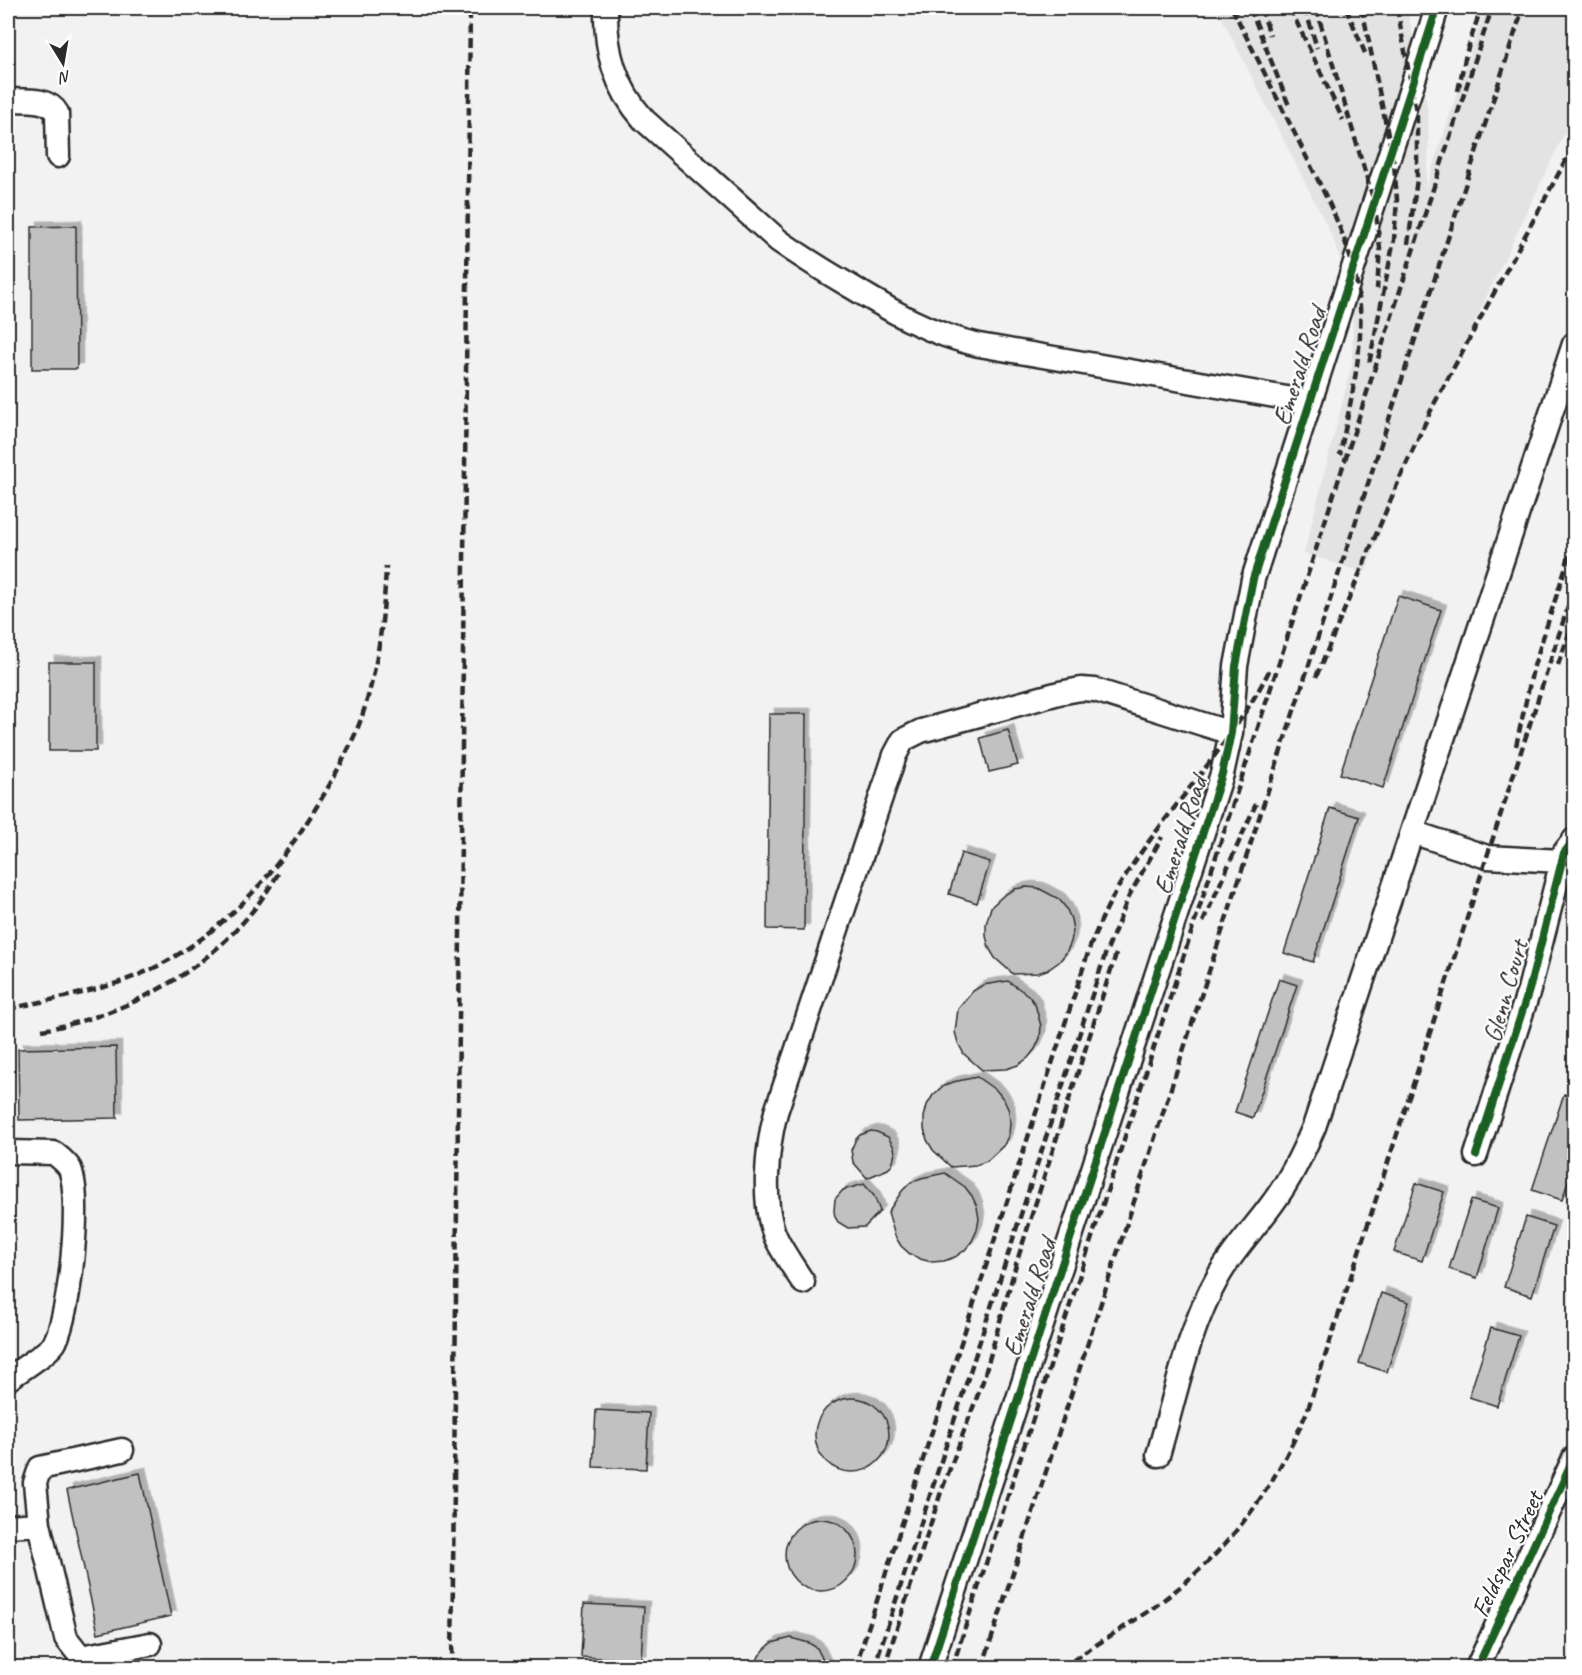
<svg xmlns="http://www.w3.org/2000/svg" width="1582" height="1675" font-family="Caveat,sans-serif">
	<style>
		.built { fill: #e3e3e3 }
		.building { fill: #c1c1c1; stroke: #2b2b2b; stroke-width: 1.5; filter: url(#shadow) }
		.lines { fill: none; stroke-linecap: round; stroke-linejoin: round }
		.minor-casing { stroke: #2b2b2b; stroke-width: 27 }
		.minor { stroke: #fff; stroke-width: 22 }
		.rail { stroke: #2b2b2b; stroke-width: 4.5; stroke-dasharray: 9 4.5; stroke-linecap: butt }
		.cycleway-casing { stroke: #fff; stroke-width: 11 }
		.cycleway { stroke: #1b5e20; stroke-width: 8 }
		.labels { text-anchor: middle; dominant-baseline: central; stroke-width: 4.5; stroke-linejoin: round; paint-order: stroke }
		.street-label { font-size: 26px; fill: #2b2b2b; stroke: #fff }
	</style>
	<defs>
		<filter id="shadow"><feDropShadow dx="5.5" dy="-5.5" stdDeviation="0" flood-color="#0004"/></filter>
	</defs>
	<rect width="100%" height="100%" fill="#f2f2f2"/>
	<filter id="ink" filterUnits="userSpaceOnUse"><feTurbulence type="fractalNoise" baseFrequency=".0167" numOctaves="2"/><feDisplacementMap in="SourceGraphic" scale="12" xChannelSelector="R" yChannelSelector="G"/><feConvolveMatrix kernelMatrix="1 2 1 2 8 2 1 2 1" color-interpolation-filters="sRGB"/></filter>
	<g filter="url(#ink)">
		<path class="built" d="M1217,8H1407L1428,111L1429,150L1425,190L1485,8H1574V113L1426,424L1396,492L1365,573L1304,553L1352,364L1353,314L1345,274L1333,238Z"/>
		<path class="building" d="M76,226L77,369H32V227Z
			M1398,596L1441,610L1383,788L1340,774Z
			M49,662H96V751H49Z
			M769,714H806L804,930L767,929Z
			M1008,730L1018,765L989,772L980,738Z
			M1330,808L1359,817L1313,962L1284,953Z
			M961,853L990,862L977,903L949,894Z
			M1026,887L1038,888L1059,899L1066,908L1071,919L1073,930L1071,942L1066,953L1059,962L1049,969L1038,973L1013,974L995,958L989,948L986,936V924L991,907L1004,895L1015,889Z
			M1279,979L1297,985L1253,1118L1235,1112Z
			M1008,981L1028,995L1035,1004L1041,1026L1040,1038L1035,1049L1028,1058L1018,1065L1006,1069L982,1070L964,1054L958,1043L955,1032L958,1009L973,991L983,985Z
			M116,1047L117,1118L19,1120L18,1049Z
			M977,1077L997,1091L1004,1100L1009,1111L1010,1123L1009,1134L1004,1145L987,1161L976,1165L951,1167L933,1150L927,1140L924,1129V1117L927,1105L933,1095L942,1087L953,1082Z
			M1564,1094L1575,1098V1160L1562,1200L1532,1190Z
			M871,1131L877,1132L888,1137L894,1147L895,1153L892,1165L888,1169L867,1178L853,1162L851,1150L856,1139L860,1135Z
			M945,1173L965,1187L972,1196L977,1207L979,1219L977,1230L972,1241L965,1250L955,1257L944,1261L932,1262L920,1259L910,1254L901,1246L895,1236L888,1212L902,1191L910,1183L921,1178Z
			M1416,1183L1444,1192L1422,1261L1394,1252Z
			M864,1184L874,1196L880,1211L865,1227L848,1228L838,1222L835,1217L834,1211L835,1199L843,1190Z
			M1471,1200L1498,1208L1477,1278L1449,1269Z
			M1526,1217L1554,1226L1532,1296L1504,1287Z
			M1381,1293L1409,1302L1387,1372L1359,1363Z
			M1491,1328L1519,1336L1497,1406L1469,1397Z
			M815 1435a37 37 0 1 1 74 0a37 37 0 1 1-74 0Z
			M596,1410L649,1413L646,1469L593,1467Z
			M140,1473L171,1616L98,1633L67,1490Z
			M785 1555a36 36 0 1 1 72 0a36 36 0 1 1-72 0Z
			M584,1604L644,1607L641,1660L581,1657Z
			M791,1638L809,1643L817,1648L827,1668H754L759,1656L765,1649L772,1643Z"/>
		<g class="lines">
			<g class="minor-casing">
				<path id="minor" d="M606,8C605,51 615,87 644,120L779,241C802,257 826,272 850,286C893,312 929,334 979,345L1310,402
					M8,100C24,101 48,97 57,113L58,156
					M1412,832L1487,857L1562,861
					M8,1152L54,1153C59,1157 67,1163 70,1169C82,1199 70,1313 55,1342C51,1351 17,1372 8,1379
					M1476,1155L1529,990L1564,853L1574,840
					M803,1282C794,1268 783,1253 776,1238C761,1205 767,1146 776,1112L895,755L903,740L921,731L1059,693L1081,689L1095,690L1231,733
					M1158,1455C1175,1398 1188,1329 1218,1277C1233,1250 1254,1229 1272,1204C1290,1180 1302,1154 1314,1127L1574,344
					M39,1524L35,1483L40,1468L122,1450
					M8,1526L39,1524L66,1638L81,1657L150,1644
					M930,1668L1222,774L1231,733L1236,666L1253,579L1437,8
					M1477,1668L1574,1458"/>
			</g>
			<use href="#minor" class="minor"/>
			<path class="rail" d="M1232,8C1255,54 1278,100 1301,146C1326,197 1355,248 1360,307C1363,356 1349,406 1340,455
				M1250,8L1290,108
				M1261,8L1270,35
				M1290,8L1343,120
				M1305,8L1317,48
				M1316,8L1375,205L1380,248L1377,289
				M1346,8L1365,53
				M1362,8L1394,164L1397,200L1394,240L1369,364
				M1397,8L1417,117V179L1408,244
				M1458,91L1466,54L1481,8
				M1558,665L1574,620
				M1316,677L1402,473L1433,406L1574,145
				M1516,746L1533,669L1574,541
				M1203,922L1256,804
				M8,1009C58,998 110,990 156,967C234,927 288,858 330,784C343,760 356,736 364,710C379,663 384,614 386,566
				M42,1030C139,1013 230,959 279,872
				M452,1668L470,8
				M855,1668L1090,947C1099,924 1109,902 1122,881C1168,807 1232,746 1271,667
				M874,1668L1105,955L1129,896L1162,837
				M884,1668L940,1495L983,1381L1017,1261L1116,954
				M952,1668L1492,8
				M982,1668L1523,8
				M1062,1668C1090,1648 1119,1631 1147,1612C1223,1559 1272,1495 1308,1409L1574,588"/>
			<g class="cycleway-casing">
				<path id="cycleway" d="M1476,1155L1529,990L1564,853L1574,840
					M930,1668L1222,774L1231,733L1236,666L1253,579L1437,8
					M1477,1668L1574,1458"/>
			</g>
			<use href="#cycleway" class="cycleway"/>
		</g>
	</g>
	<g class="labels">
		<g class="street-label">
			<text transform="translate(1299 366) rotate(-72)">Emerald Road</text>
			<text transform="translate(1180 835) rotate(-72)">Emerald Road</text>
			<text transform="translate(1505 991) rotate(-74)">Glenn Court</text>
			<text transform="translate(1029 1297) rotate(-72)">Emerald Road</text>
			<text transform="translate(1507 1554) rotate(-65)">Feldspar Street</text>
		</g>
	</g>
	<rect width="1582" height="1675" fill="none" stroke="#fff" stroke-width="30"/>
	<rect x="15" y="15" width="1552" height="1645" fill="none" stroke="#2b2b2b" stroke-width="2" filter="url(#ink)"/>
	<g transform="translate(63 63) rotate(169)" stroke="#ffffff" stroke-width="4.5" paint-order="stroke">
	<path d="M0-4.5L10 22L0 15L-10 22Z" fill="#2b2b2b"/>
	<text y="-9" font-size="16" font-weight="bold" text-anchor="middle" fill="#2b2b2b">N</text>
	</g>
</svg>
